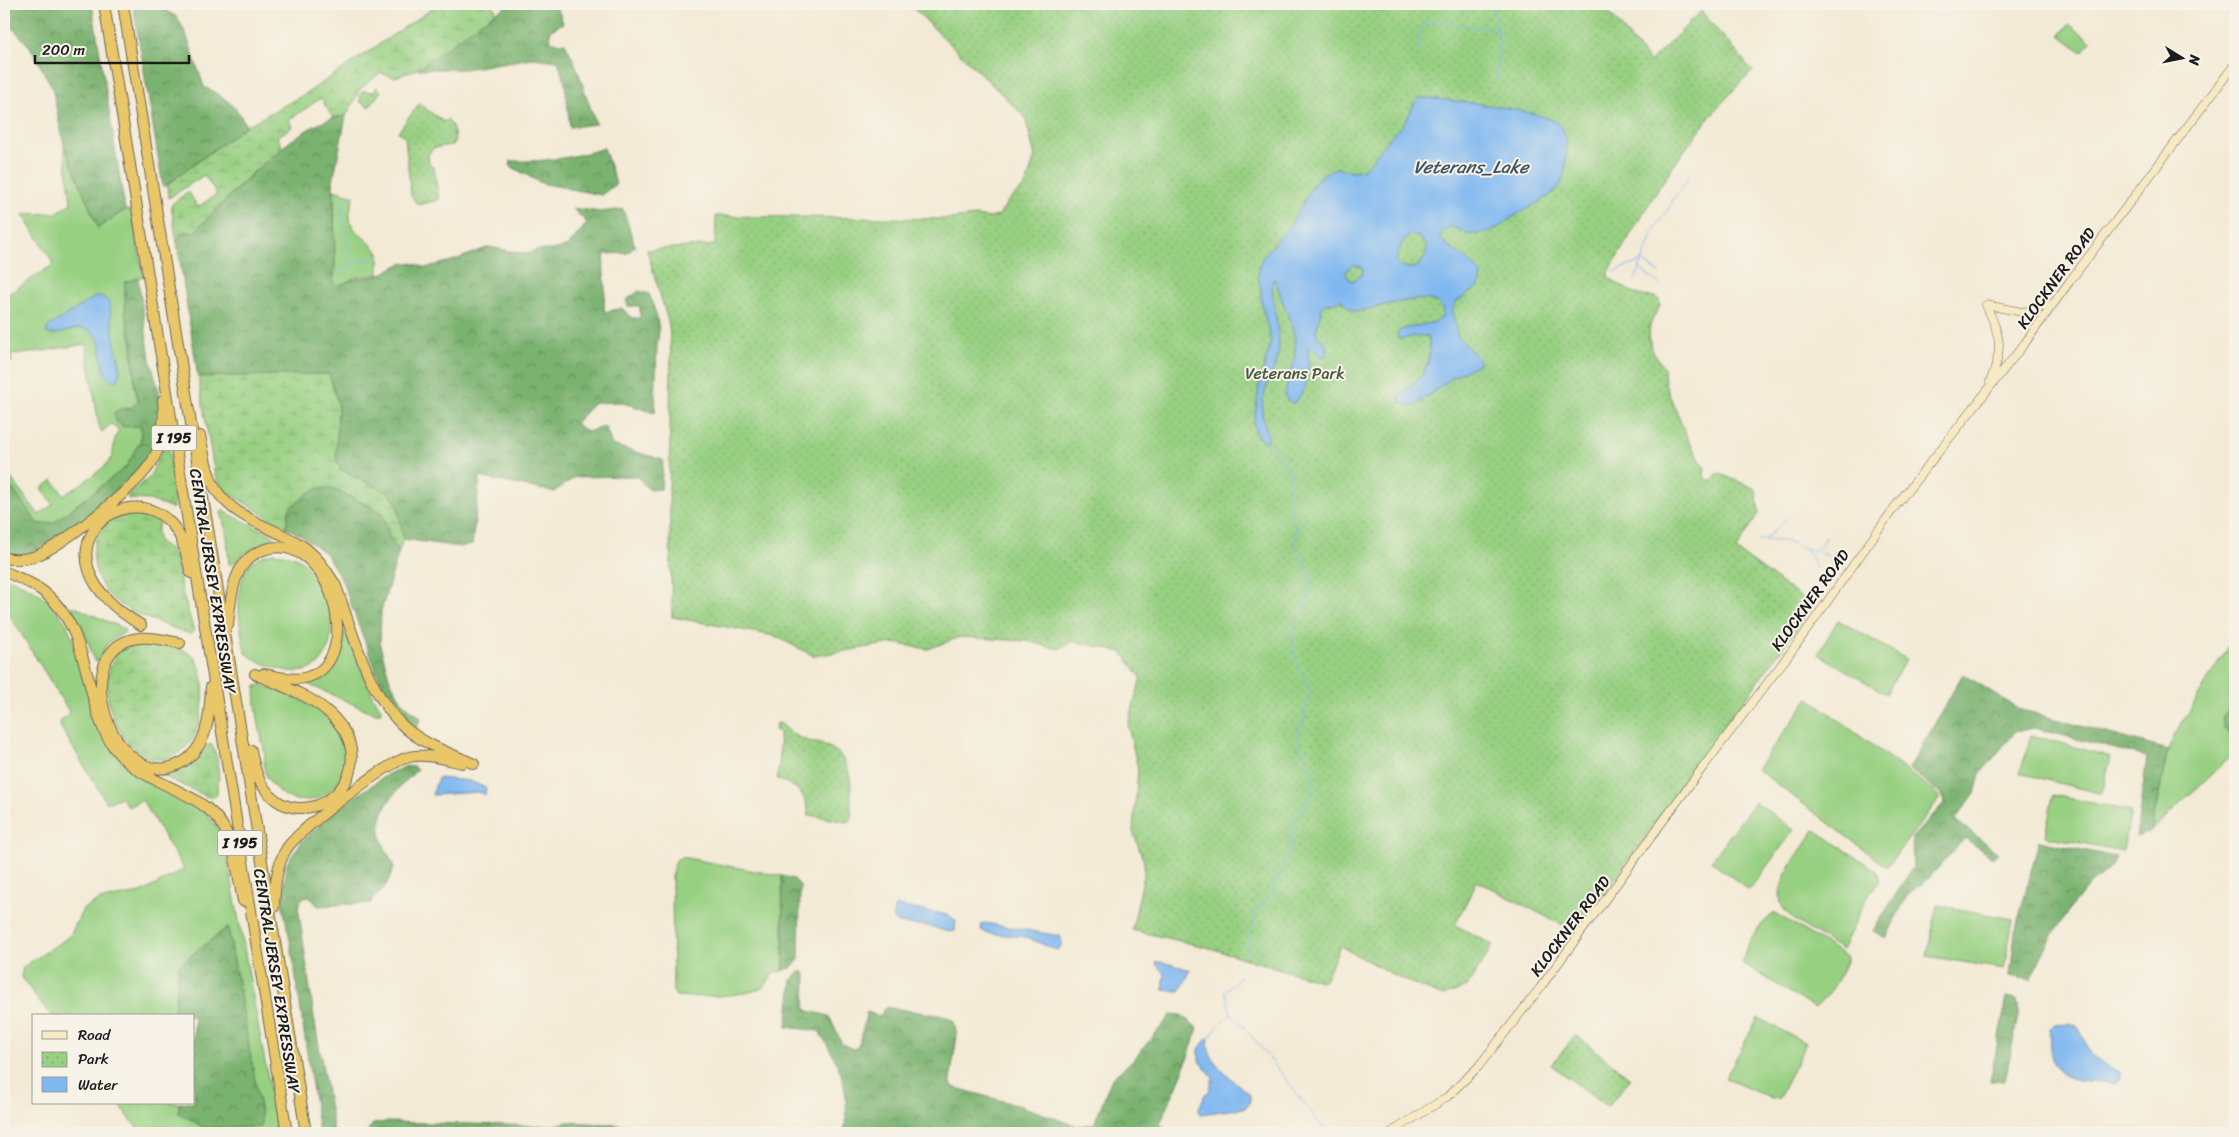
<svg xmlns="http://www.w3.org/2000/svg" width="2239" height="1137" font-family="Sriracha,sans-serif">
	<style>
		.grass { fill: #98d082; stroke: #5a764f }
		.forest { fill: url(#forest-crowns); stroke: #4b6746 }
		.wetland { fill: url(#wetland-marsh); stroke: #5a764f }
		.park { fill: url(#park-dots); stroke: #5a764f }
		.water { fill: #7fb8f0; stroke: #4e6a86; fill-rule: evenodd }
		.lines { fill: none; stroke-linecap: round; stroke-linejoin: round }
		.stream { stroke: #7fb8f0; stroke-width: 1 }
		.secondary-casing { stroke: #67645d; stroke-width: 9 }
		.highway-casing { stroke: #67645d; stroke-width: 12 }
		.secondary { stroke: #f6e9c3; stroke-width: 8 }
		.highway { stroke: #e9c769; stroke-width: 10 }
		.labels { text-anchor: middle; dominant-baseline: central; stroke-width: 4; stroke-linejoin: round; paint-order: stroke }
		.shield { fill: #f7f3e8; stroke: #5e5c59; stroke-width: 1 }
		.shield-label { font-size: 15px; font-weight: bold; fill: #1c1c1c }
		.street-label { font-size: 16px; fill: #1c1c1c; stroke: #f7f3e8 }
		.park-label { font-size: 16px; fill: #475b40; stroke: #f7f3e8 }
		.water-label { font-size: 18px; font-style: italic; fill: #3f5366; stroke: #f7f3e8 }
	</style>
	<defs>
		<pattern id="forest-crowns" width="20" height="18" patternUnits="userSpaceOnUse" patternTransform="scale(1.25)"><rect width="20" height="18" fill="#7ab270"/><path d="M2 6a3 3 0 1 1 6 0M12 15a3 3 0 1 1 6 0" fill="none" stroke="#63905b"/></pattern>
		<pattern id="wetland-marsh" width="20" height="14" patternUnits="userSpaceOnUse" patternTransform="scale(1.25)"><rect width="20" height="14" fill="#98d082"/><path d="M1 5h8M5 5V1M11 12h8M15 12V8" fill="none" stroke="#82b270"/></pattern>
		<pattern id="park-dots" width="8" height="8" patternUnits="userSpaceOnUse" patternTransform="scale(1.25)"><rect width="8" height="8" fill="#98d082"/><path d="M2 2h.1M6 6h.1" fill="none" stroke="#82b270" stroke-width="1.8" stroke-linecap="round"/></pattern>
	</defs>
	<rect width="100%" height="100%" fill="#f7f3e8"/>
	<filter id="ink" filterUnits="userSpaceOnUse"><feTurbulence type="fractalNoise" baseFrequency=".02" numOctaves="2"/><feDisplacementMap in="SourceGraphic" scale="10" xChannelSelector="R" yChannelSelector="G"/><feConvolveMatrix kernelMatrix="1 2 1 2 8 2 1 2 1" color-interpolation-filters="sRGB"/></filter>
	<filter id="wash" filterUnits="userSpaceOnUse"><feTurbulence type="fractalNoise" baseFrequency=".0096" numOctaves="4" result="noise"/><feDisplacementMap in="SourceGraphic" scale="20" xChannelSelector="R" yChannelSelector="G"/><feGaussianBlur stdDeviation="1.12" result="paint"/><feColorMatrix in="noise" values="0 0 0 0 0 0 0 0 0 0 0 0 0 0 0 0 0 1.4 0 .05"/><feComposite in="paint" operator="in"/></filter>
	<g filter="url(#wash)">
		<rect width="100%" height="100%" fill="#f3ead5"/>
		<path class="grass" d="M2069,24L2091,41L2082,52L2060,35Z
			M64,145L98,228L125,210H131L144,276L138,278L125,311L132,344L135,387L139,401L131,408L118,409L141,425V440L126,467L53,523L38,524L4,478V469L39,515L53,504L42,488L53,480L64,495C74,489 107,467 111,459C116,449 111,443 119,430L111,424L102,432L99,426L86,344L17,355V353L11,354L12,362L4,364V297L54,264L23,214L56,213L71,203Z
			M334,190L354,196C341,232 361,230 379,253V274L354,278L337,287L333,282L335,264Z
			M223,510L227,513L275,536L241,556L232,565L229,564L227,536L221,512Z
			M273,553C282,554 292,554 299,559C343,587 348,693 277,668C265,664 255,661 246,653C239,630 233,586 249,565C254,558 265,555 273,553Z
			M4,576L32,589L51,602L67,625L123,764L142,779L202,808L223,834L278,1133L226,1131L141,1133L118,1103H179L180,1113L261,1127L228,927L179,965L174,1016H51L21,977L23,967L70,936L83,909L100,900L141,893L184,869L142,800L128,807L121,797L110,802H106L60,726L61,720L70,713L9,614H4Z
			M73,606L124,629L125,632L108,643L97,662L94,661L86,635L71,608Z
			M1838,620L1906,659L1886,694L1818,654Z
			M343,632H346L373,697L381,709L380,713H374L305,683C310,678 317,678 323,675C339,667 343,648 343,632Z
			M2235,635C2235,648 2238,689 2235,699C2229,717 2215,711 2228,733L2235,735V752L2151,831L2168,750L2173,738Z
			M262,685C279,691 307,701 321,711C391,765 301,841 266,775C262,768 266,757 264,749C261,735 253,699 256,686Z
			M1809,698L1939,795V799L1887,867L1757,769Z
			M2031,735L2111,757L2102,794L2020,773Z
			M2053,795L2131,811L2123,851L2045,836Z
			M1755,802L1794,830L1749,890L1711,861Z
			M1815,830L1877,871L1880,881L1870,892L1842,950C1829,941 1795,923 1786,912C1766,889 1802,850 1815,830Z
			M681,857L782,876L784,970L772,974C769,980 766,986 760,989C741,996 696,998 676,996L673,991L672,872L676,860Z
			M1937,905L2013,919L2004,969L1927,956Z
			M1775,913L1847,957C1841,978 1831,993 1815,1008L1742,963C1747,942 1757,925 1775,913Z
			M1758,1018L1806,1043L1779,1098L1772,1099L1725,1078Z"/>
		<path class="forest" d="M4,4H92L125,210L98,228L64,145L52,87L30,47L4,18Z
			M133,4H154L177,17L186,34L204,87C222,95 239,107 246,126L163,187Z
			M509,4H556L563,23L550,31L551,42L565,43L575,63L596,124L570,127L565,83L558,61L533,58L464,69H418L458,38Z
			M346,116L333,181L335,264L333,282L337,286C352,278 356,280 371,277C394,273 399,254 425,268L455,260L489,247L526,254L537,250H553L568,246L587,223L572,208L600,212L623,209L635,246L628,253L605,254C602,268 605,278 605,292C605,299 603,305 605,312L622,308L632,318H640V306H628L626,300L639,291L649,294C655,310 662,327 657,344L655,413L620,402L594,403L575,423L587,432L605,426L612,445L663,460L661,489H648L637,476L575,477L554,492L480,477L472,545L460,547L403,539L397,503L389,493L341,470L336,459L338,404L329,374L198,377L177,242L182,232H194C232,197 294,120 346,116Z
			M604,148L616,184L601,195L541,183L510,166L511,161C544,162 573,158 604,148Z
			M138,278L150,359L162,402L160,436L143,471L82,521L33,552L14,555L4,551V478L38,524L53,523L126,467L141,440V426L124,427L116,422L114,412L131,408L138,401L135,387L132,344L125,311V282Z
			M329,487L378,510L385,519L389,536L399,551L381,611L380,645L390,681L403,703L421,718L416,730L387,700L342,581L326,554L301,535L286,528L289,509L313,490Z
			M1963,674L2019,709L2168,750L2151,831L2136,837L2147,757L2034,728L2015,732L1980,774L1975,793L1955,820L1998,853L1992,858L1965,838L1928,879L1907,895L1886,938L1873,931L1913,867L1912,838L1944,803L1942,794L1909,769Z
			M2235,698V735L2234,736C2212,724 2228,712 2235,698Z
			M406,766L414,767L417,770C401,786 378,806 380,832C382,846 391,856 394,869C387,881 386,890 373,898L371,903L318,906L310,897L302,898L298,906L314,1017L334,1133H319L291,945L282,902L287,863L302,841L336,810L388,774Z
			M2039,841L2116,857C2110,873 2092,880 2082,893C2060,920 2045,948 2030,980L2010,976L2015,932Z
			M782,876L794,879L800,885L799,960L791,968L784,970Z
			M228,927L261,1114V1127L205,1128L179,1113V1103H194V1016H174L179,965Z
			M802,971L806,974L805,1007L809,1011L829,1016L842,1044L853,1049L858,1047L867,1012L880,1016L885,1007L945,1016L954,1021L957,1036L950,1081L953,1087L1024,1107L1077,1126L1094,1124L1112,1078L1134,1059L1172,1014L1181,1015L1198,1028L1182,1074L1160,1124L1168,1131L1176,1133H844C851,1088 842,1069 819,1031L787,1027L792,979Z
			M2007,997L2017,999L2019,1011L2005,1081H1990Z
			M385,1122L550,1126L568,1122L643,1126L653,1128L655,1133H369L368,1130L373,1124Z"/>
		<path class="wetland" d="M439,4H491L497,11L418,69L395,77L380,73L360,89L346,116L332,117L321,98L289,120L292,127L277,137L283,148L253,172L194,232H182L177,242L171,205L188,191L198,207L217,194L204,175L169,198L167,185L246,126L307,93Z
			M329,374L338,404L336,459L341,470L389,493L397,503L403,539L399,551L389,536L385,519L378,510L330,487L313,490L289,509L286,528L225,491L215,476L198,377Z
			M164,447H168L170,454L175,508H170L150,500L128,499V494L149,478Z
			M135,514L155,517L159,523L157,533L159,542L172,550L177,561L181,588L194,631L190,634C166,625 125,613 108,594C90,574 86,533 112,519C118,516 128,515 135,514Z
			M145,640C159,643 186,647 195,658C208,675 204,714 196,732C192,743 186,748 176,754C138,777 106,719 107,687C107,677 110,667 114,658C116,654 120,649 124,647C130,643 139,642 145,640Z
			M211,744C220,757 220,781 216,796L212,798L206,796L161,775V773C188,770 192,769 208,745Z"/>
		<path class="park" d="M909,4H1602L1650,62L1701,11L1753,71C1693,127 1649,201 1609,272L1608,277L1628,290L1642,296L1655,297L1659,300L1660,306L1650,324L1649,337L1651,348L1664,369L1665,384L1688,440L1705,468L1704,475L1706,479L1711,481L1718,473L1756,489L1759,513L1736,550L1813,606L1576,932L1477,881L1455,925L1493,945L1467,987L1443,996L1399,978L1340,946L1324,982L1210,948L1132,930L1144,875V862L1133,831L1138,769L1128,725L1141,678L1122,652L1072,641L1059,649L1026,641L960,637L928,649L893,643L814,656L775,636L672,617L669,489L671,356L669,325L647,250L715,245L716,216L951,219L975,216L991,218L999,215L1008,201L1026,185L1035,156L1025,117Z
			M377,87L381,91L369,107L359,101L361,98L359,96L363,91L374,92Z
			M419,104L444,122L447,119C453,125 454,132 455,141L452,145L433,148L428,155L429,163L434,168L439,200L418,205L411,196L405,137L398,132Z
			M780,723C786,728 791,733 798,737C821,747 840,742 849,773C853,788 849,804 852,819L847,822L809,815C806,794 797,786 777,779L780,757L779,732L775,730L776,724Z
			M1576,1035L1630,1078L1608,1107L1551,1065Z"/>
		<path class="water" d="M1420,98C1444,99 1547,109 1561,126C1570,137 1567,178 1558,188C1546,200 1527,208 1513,217C1508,220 1503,225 1497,228C1491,231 1483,233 1476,234C1465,236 1461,229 1451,226L1442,232L1440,239C1452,251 1472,260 1481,274L1479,286L1456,302L1452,312L1458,337L1478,358L1479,364L1456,375L1416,405H1406L1400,402L1399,399C1402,391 1410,387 1416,382C1428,372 1432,351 1428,337C1416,333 1410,339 1399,339L1397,336L1399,331L1403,329L1435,322L1442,318C1451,281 1371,311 1357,311C1350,311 1346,305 1342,300L1323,305L1316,330L1318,338L1325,341L1328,349L1327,355L1323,357L1311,347L1308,349C1310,368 1309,389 1294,403L1288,402L1285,396C1287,380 1295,365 1295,349C1296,326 1281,303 1276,281L1273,279C1270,302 1280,325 1279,348C1277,368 1263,387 1262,407C1261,418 1269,430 1267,441L1261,440L1257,436L1254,423L1259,386L1271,341L1261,301V289L1258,277L1259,266L1263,257L1291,224L1313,185L1322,175L1336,168C1370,177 1367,163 1385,143C1392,135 1400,129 1406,120C1413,110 1409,107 1420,98ZM1410,235C1419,235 1422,240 1427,247L1425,257L1417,267C1409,269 1402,268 1396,262C1397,251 1402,241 1410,235ZM1353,265L1359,266L1363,269L1362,275L1351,281L1347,276L1346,271Z
			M101,296L109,302L115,344L120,365L119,379L115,381C95,375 107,346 94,334C79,319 61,339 46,333L48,327L95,297Z
			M438,778L470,781L486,788L485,795L479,792L432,795Z
			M897,906L949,915L956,921L955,931C948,934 936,927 928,926C917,924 900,927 893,918L894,908Z
			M985,923L1060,936L1062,941L1060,948L1056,950L1026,937L986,933L981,930L982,924Z
			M1157,962H1162L1191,970L1180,991L1163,990L1165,974L1156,965Z
			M2070,1024L2079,1027L2086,1046L2093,1057L2120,1073V1078L2115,1083C2070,1079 2047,1085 2050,1029L2055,1025Z
			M1207,1038L1209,1039C1203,1060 1236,1082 1250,1095V1102L1245,1108L1200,1114L1198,1111L1205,1094L1209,1092L1213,1077L1199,1060V1049Z"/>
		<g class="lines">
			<path class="stream" d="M1493,4L1499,37L1497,82
				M1418,52C1419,42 1418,28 1427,21L1498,30
				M1674,199L1690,175
				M345,268C348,263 350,258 350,252C350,234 331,209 352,195
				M1639,268L1660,285
				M340,272L353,263L380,257
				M1614,272L1642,261L1660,273
				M1635,280L1654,230L1672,203V198
				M1765,539L1788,518
				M1759,540L1784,541L1829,556
				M1806,549L1817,568
				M1815,551L1822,544L1825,536
				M1245,956L1257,909L1266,902L1274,886L1291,848L1293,818C1302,812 1306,806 1310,796C1319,775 1312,773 1304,755C1301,749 1299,742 1297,736L1303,720L1310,692L1294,655L1292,623L1299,619L1310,596L1311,578L1295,546L1296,527L1291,515L1289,471L1282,458L1267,441
				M1231,1013L1260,1046L1327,1133
				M1209,1039L1218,1026L1231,1013L1225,991L1236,982L1239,975"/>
		</g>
	</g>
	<g filter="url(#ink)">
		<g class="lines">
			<g class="secondary-casing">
				<path id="secondary" d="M1986,305C2001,338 2004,347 1990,382
					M1986,305L2022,312L2054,303
					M1390,1133L1447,1097L1478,1067L1540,988L1691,783L1797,644L1894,508L2025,343L2070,281L2235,64"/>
			</g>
			<g class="highway-casing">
				<path id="highway" d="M104,4L287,1133
					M123,4L306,1133
					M200,436C204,453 206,472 215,488C233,518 269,526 298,543C315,553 326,569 336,586C353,633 369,699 409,731C428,746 452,754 474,764
					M4,558C15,560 27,560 38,555C65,543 139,485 153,460C163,442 165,420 163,400
					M4,571C14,576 25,580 35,586C75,610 82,655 93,697C98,716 103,733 115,749C143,787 202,788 224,828C236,849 238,878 243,901
					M141,625C22,555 128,468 174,527C184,540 187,558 191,573
					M228,625C231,597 232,561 263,550C329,526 369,664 304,678C291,681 276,676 263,674
					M180,643C167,641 152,636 139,638C63,647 114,796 179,764C208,750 210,714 211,687
					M251,750C253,761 255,773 261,783C300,848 395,773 329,713C310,695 279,685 255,674
					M274,907C275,887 276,865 287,848C300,829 387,762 409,757C426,753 445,759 462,763"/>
			</g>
			<use href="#secondary" class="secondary"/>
			<use href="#highway" class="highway"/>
		</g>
	</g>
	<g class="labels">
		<g class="shield">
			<rect x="151.5" y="425.5" width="45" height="25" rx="4"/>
			<rect x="217.5" y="830.5" width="45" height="25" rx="4"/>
		</g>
		<g class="shield-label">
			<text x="174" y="438">I 195</text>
			<text x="240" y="843">I 195</text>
		</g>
		<g class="street-label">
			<text transform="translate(2056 278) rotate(-54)">KLOCKNER ROAD</text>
			<text transform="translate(213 581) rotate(81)">CENTRAL JERSEY EXPRESSWAY</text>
			<text transform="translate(1810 600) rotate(-54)">KLOCKNER ROAD</text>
			<text transform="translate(1570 926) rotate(-53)">KLOCKNER ROAD</text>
			<text transform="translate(277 981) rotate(81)">CENTRAL JERSEY EXPRESSWAY</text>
		</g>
		<g class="park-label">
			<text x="1295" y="373">Veterans Park</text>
		</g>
		<g class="water-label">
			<text x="1471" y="167">Veterans_Lake</text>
		</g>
	</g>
	<rect width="2239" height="1137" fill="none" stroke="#f7f3e8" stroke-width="20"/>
	<rect x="32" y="1014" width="162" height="90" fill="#f7f3e8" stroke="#9f9d96"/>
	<rect x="42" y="1031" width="25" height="8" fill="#f6e9c3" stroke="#9f9d96"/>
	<text x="78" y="1040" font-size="15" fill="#1c1c1c">Road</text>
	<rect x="42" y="1052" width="25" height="15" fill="url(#park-dots)" stroke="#9f9d96"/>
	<text x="78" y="1064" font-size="15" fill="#1c1c1c">Park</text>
	<rect x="42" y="1077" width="25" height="15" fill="#7fb8f0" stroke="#9f9d96"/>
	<text x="78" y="1090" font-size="15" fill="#1c1c1c">Water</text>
	<g transform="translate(2182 58) rotate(100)" stroke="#f7f3e8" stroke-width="4" paint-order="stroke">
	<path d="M0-4L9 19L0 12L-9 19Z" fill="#1c1c1c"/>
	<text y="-8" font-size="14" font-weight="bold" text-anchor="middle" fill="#1c1c1c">N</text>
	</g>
	<path d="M35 55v8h154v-8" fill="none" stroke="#1c1c1c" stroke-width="2.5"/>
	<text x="42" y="55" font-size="15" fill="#1c1c1c" stroke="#f7f3e8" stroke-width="4" paint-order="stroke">200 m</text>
</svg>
